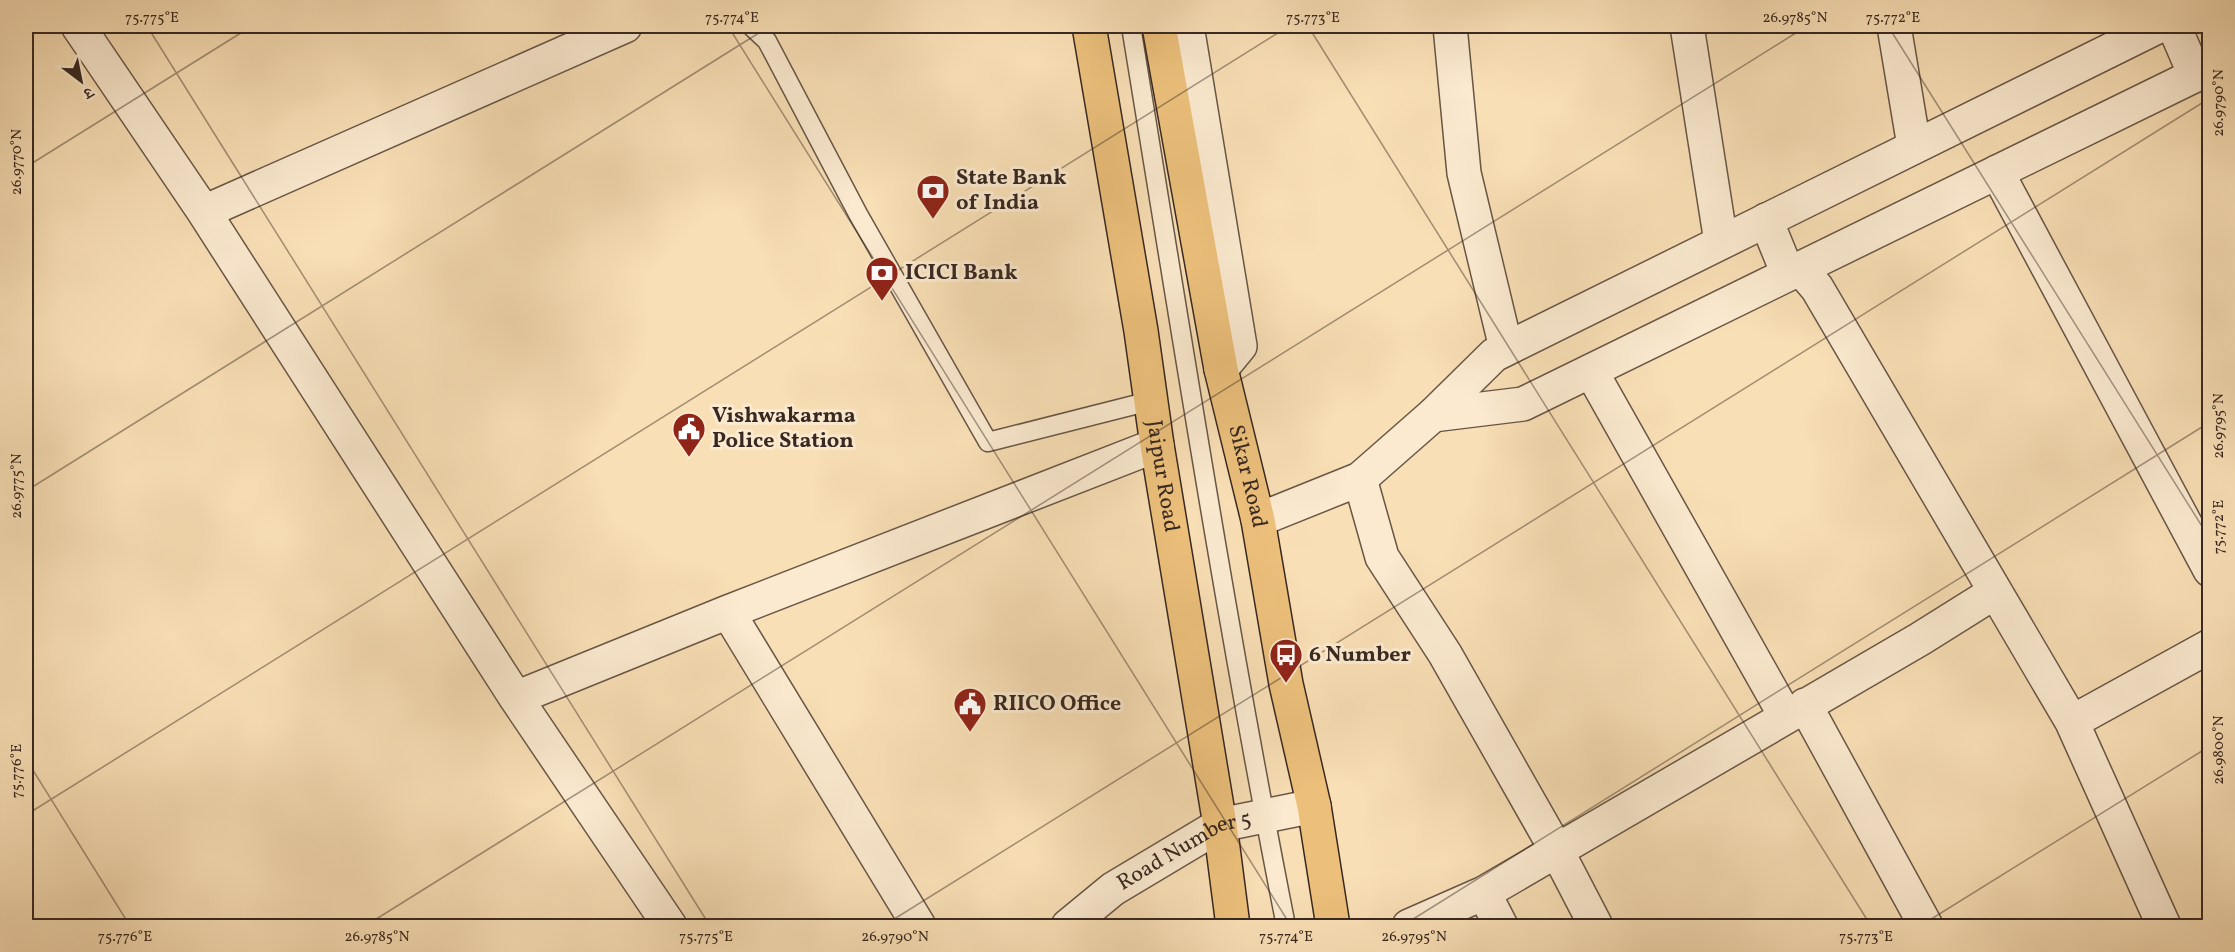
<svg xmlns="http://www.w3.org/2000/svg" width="2235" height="952" font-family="Vollkorn,'Noto Serif Devanagari',serif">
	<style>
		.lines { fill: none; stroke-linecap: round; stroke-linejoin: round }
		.service-casing { stroke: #685646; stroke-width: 21 }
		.minor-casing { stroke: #685646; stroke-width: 36 }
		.tertiary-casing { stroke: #685646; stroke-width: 36 }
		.primary-casing { stroke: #382821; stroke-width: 36 }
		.service { stroke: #fbead0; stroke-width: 18 }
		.minor { stroke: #fbead0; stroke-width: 33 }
		.tertiary { stroke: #fbead0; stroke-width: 33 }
		.primary { stroke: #ecc07b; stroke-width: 33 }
		.ticks { fill: none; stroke: #382821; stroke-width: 1.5; stroke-opacity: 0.45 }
		.labels { text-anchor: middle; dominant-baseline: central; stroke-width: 6; stroke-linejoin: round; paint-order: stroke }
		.poi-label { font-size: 22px; font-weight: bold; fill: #382821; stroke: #fbead0; text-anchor: start }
		.street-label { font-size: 22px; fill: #382821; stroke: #fbead0 }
		.neatline { fill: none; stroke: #382821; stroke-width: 2 }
		.ticks-label { font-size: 15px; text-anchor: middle; fill: #382821 }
	</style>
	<rect width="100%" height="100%" fill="#f9dfb6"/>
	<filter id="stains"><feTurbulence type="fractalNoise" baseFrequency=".00333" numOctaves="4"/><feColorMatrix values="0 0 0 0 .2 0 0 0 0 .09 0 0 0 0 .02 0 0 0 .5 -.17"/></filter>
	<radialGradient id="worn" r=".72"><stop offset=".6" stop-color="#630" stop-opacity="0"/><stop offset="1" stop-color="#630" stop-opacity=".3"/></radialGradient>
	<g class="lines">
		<g class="service-casing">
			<path id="service" d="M751,26L767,41L858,214L988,442L1150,401
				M1131,26C1180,326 1227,628 1286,926"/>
		</g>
		<g class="minor-casing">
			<path id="minor" d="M78,26L204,212L516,698L670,926
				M1187,26L1240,346L1221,369
				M1450,26L1464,173L1506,348
				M1687,26L1721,242
				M1894,26L1914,146
				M1997,172L2210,570
				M204,212L625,26
				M1800,268L1817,288L2072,722L2164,926
				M1591,371L1786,717
				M1360,479L1382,557L1445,654L1557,851L1596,926
				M728,612L919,926
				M516,698L728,612L1157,445
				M1805,705L1926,926
				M2072,722L2210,646
				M1484,893L1501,926
				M1409,926L1484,893L1920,639L1995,592"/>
		</g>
		<g class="tertiary-casing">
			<g id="tertiary">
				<path d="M2174,26L2195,75"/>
				<path d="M1766,220L1788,274"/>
				<path d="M1433,415L1523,404L2210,68"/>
				<path d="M1258,520L1360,479L1433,415L1494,355L2159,26"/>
				<path id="s1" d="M1068,926L1113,889L1220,825L1314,806"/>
			</g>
		</g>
		<g class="primary-casing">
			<g id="primary">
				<path id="s2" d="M1089,26L1141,331L1157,445L1220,825L1233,926"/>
				<path id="s3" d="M1159,26L1221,369L1258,520L1286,684L1314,806L1333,926"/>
			</g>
		</g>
		<use href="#service" class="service"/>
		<use href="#minor" class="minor"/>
		<use href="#tertiary" class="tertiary"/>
		<use href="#primary" class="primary"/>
	</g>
	<path class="ticks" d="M147,26L710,926M728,26L1291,926M1308,26L1871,926M1888,26L2210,539M26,167L252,26M26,491L770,26M26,759L130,926M26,815L1289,26M365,926L1807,26M883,926L2210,98M1402,926L2210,422M1920,926L2210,746"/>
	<defs>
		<g id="bank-pin" transform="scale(1.725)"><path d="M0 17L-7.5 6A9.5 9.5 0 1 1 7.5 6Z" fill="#8f2418" stroke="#fbead0"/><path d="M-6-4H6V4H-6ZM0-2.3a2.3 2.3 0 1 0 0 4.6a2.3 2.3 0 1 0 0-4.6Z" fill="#fff"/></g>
		<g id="civic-pin" transform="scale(1.725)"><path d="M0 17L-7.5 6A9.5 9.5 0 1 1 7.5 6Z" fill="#8f2418" stroke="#fbead0"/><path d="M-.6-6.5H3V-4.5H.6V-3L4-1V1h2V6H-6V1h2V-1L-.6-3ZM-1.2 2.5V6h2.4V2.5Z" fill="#fff"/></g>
		<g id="bus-pin" transform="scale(1.725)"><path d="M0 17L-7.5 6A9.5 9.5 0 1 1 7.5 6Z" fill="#8f2418" stroke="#fbead0"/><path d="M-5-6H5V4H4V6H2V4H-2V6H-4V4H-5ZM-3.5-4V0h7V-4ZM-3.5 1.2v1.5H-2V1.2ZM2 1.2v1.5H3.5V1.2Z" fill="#fff"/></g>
	</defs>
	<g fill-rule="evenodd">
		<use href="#bank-pin" x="933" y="191"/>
		<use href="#bank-pin" x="882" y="273"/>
		<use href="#civic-pin" x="689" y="429"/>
		<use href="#bus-pin" x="1286" y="655"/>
		<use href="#civic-pin" x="970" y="704"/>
	</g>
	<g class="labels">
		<g class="poi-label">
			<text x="956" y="178">State Bank<tspan x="956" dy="25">of India</tspan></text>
			<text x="905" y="273">ICICI Bank</text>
			<text x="712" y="416">Vishwakarma<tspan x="712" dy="25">Police Station</tspan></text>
			<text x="1309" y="655">6 Number</text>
			<text x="993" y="704">RIICO Office</text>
		</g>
		<g class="street-label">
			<text stroke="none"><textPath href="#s2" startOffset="456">Jaipur Road</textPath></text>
			<text stroke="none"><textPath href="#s3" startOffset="459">Sikar Road</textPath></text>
			<text stroke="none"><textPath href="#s1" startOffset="140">Road Number 5</textPath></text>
		</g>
	</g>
	<rect width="2235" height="952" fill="none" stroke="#f9dfb6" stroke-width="66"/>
	<g transform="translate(81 81) rotate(148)" stroke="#fbead0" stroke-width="4.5" paint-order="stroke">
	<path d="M0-4.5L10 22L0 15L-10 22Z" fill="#382821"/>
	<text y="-9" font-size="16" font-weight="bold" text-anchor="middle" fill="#382821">उ</text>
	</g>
	<rect x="33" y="33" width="2169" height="886" class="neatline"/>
	<g class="ticks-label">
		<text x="152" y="22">75.775°E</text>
		<text x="732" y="22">75.774°E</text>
		<text x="1313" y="22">75.773°E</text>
		<text x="1795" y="22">26.9785°N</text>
		<text x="1893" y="22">75.772°E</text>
		<text transform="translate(2218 103) rotate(-90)" y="5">26.9790°N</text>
		<text transform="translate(16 162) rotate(-90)" y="5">26.9770°N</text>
		<text transform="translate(2218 426) rotate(-90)" y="5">26.9795°N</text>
		<text transform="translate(16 486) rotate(-90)" y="5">26.9775°N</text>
		<text transform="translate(2218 527) rotate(-90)" y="5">75.772°E</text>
		<text transform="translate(2218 750) rotate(-90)" y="5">26.9800°N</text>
		<text transform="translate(16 771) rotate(-90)" y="5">75.776°E</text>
		<text x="125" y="941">75.776°E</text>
		<text x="377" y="941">26.9785°N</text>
		<text x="706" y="941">75.775°E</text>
		<text x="895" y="941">26.9790°N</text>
		<text x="1286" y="941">75.774°E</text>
		<text x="1414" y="941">26.9795°N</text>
		<text x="1866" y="941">75.773°E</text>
	</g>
	<rect width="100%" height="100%" filter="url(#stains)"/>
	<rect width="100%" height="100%" fill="url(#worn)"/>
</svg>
